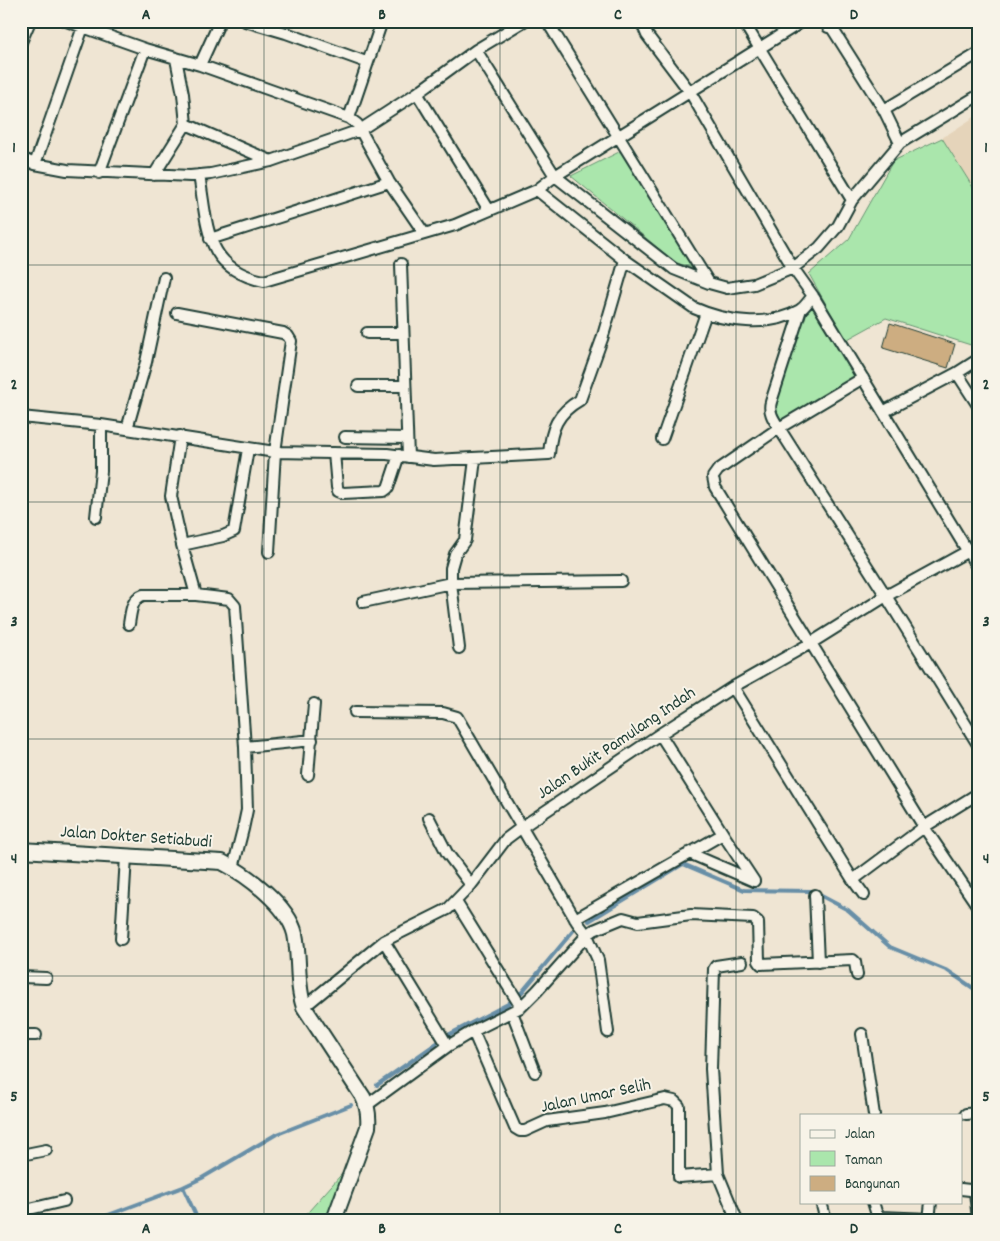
<svg xmlns="http://www.w3.org/2000/svg" width="1000" height="1241" font-family="Dekko,sans-serif">
	<style>
		.built { fill: #e5d4ba }
		.green { fill: #aae6ac; stroke: #649270 }
		.lines { fill: none; stroke-linecap: round; stroke-linejoin: round }
		.stream { stroke: #688fa7; stroke-width: 4 }
		.building { fill: #cdad81; stroke: #1f3d34 }
		.minor-casing { stroke: #1f3d34; stroke-width: 14 }
		.secondary-casing { stroke: #1f3d34; stroke-width: 18 }
		.minor { stroke: #f7f3e8; stroke-width: 10 }
		.secondary { stroke: #f7f3e8; stroke-width: 14 }
		.grid { fill: none; stroke: #1f3d34; stroke-width: 1; stroke-opacity: 0.55 }
		.labels { text-anchor: middle; dominant-baseline: central; stroke-width: 4; stroke-linejoin: round; paint-order: stroke }
		.street-label { font-size: 18px; fill: #1f3d34; stroke: #f7f3e8 }
		.neatline { fill: none; stroke: #1f3d34; stroke-width: 2 }
		.grid-label { font-size: 16px; text-anchor: middle; font-weight: bold; fill: #1f3d34 }
	</style>
	<rect width="100%" height="100%" fill="#efe5d3"/>
	<filter id="ink" filterUnits="userSpaceOnUse"><feTurbulence type="fractalNoise" baseFrequency=".02" numOctaves="2"/><feDisplacementMap in="SourceGraphic" scale="10" xChannelSelector="R" yChannelSelector="G"/><feConvolveMatrix kernelMatrix="1 2 1 2 8 2 1 2 1" color-interpolation-filters="sRGB"/></filter>
	<g filter="url(#ink)">
		<path class="built" d="M979,114V197L942,138Z"/>
		<path class="green" d="M942,138L979,197V346L977,347L886,318L846,340L809,274L849,239L893,161Z
			M621,151L699,271L675,262L571,176Z
			M813,306L856,377L782,421L774,407L806,312Z
			M355,1159L333,1220H301Z"/>
		<g class="lines">
			<path class="stream" d="M589,921L683,864L744,890L812,891L848,910L890,947L948,971L979,992
				M377,1085L450,1034L508,1004L522,992L573,931
				M183,1187L198,1220
				M95,1220L183,1187L202,1178L275,1135L351,1105"/>
		</g>
		<path class="building" d="M890,323L955,344L948,368L883,348Z"/>
		<g class="lines">
			<g class="minor-casing">
				<path id="minor" d="M66,21L145,49L200,65L349,118L357,124L389,182L424,233
					M245,21L286,33L366,62
					M547,21L709,283
					M641,21L647,35L690,92L793,268L813,296L979,570
					M743,21L852,200
					M824,21L828,27L832,28L884,110L900,143
					M832,28L843,21
					M21,42L30,21
					M476,50L555,176L674,269L709,283L727,288L754,284L793,268L819,248L838,226L852,200L900,143L979,95
					M200,65L220,21
					M417,93L489,210
					M884,110L979,53
					M349,118L380,27V21
					M186,124L271,161
					M21,158L35,164L67,170L190,176L211,174L271,161L360,130L417,93L476,50L524,21
					M35,164L83,27
					M99,173L145,49
					M154,175L186,124L183,94L176,59
					M199,175C208,226 204,269 264,281L455,225L537,190L555,176L803,21
					M537,190L625,260L694,308C725,322 769,328 800,310C805,307 809,300 813,296
					M210,239L389,182
					M401,264L408,457
					M801,309L771,402C768,412 774,420 779,428L886,596L979,746
					M177,313L283,333L288,336L291,341L275,452L269,552
					M367,333H403
					M957,373L979,407
					M863,378L779,428L718,470L713,477L715,487L924,827L979,908
					M358,386H405
					M883,412L957,373L979,359
					M21,417L101,425L275,452L387,454L434,460L549,454C551,429 557,413 580,400L602,339L625,260
					M127,429L146,362L164,278
					M180,436L171,496L182,545L196,595
					M345,437L406,438
					M662,439L706,313
					M334,453L337,487L338,491L343,493L384,491L388,488L399,455
					M96,517L101,471V425
					M182,545L223,536L234,531L248,449
					M363,602L451,583L621,581
					M129,624C131,613 131,599 143,595H196L229,599L235,606L245,747L247,810L243,829L233,868
					M459,648L451,583V568L455,554L465,540L475,459
					M733,687L853,880L924,827L979,793
					M355,712L443,713L457,717L577,922L587,935L598,960L608,1032
					M245,747L312,740
					M308,775L314,704
					M429,818L447,853L471,885
					M723,834L754,881
					M689,853L754,881
					M853,880L864,895
					M815,895L818,962
					M456,902L521,1007
					M575,919L723,834L660,734
					M121,939L126,857
					M384,941L448,1046
					M21,977L46,978
					M304,1007L384,941L448,909L471,885L506,839L522,827L660,734L733,687L811,643L886,596L979,545
					M512,1012L535,1072
					M473,1031L515,1128L520,1131H525L547,1121L605,1113L665,1099L674,1101L679,1106V1177L718,1174
					M862,1034L874,1115
					M21,1035H36
					M367,1105L448,1046L473,1031L521,1007L537,991L587,935L594,930L623,918L638,922L691,915L753,918L758,922L759,961L761,964L853,960L855,962L857,975
					M966,1114L979,1113
					M21,1155L46,1150
					M961,1189L979,1191
					M975,1192L978,1220
					M821,1202L824,1213L823,1220
					M873,1202L877,1215L880,1217L929,1219
					M21,1211L64,1201
					M737,1220L718,1174L711,1069L714,969L716,966L742,962
					M929,1220L931,1202"/>
			</g>
			<g class="secondary-casing">
				<path id="secondary" d="M21,850L222,862C247,875 288,905 295,934C300,958 296,984 304,1007L363,1097C368,1107 369,1116 368,1127L334,1220"/>
			</g>
			<use href="#minor" class="minor"/>
			<use href="#secondary" class="secondary"/>
		</g>
	</g>
	<path class="grid" d="M264,21V1220M500,21V1220M736,21V1220M21,265H979M21,502H979M21,739H979M21,976H979"/>
	<g class="labels">
		<g class="street-label">
			<text transform="translate(617 744) rotate(-34)">Jalan Bukit Pamulang Indah</text>
			<text transform="translate(136 838) rotate(4)">Jalan Dokter Setiabudi</text>
			<text transform="translate(596 1097) rotate(-12)">Jalan Umar Selih</text>
		</g>
	</g>
	<rect width="1000" height="1241" fill="none" stroke="#f7f3e8" stroke-width="55"/>
	<rect x="800" y="1114" width="162" height="90" fill="#f7f3e8" stroke="#a1aaa0"/>
	<rect x="810" y="1130" width="25" height="8" fill="#f7f3e8" stroke="#a1aaa0"/>
	<text x="845" y="1138" font-size="15" fill="#1f3d34">Jalan</text>
	<rect x="810" y="1151" width="25" height="15" fill="#aae6ac" stroke="#a1aaa0"/>
	<text x="845" y="1164" font-size="15" fill="#1f3d34">Taman</text>
	<rect x="810" y="1176" width="25" height="15" fill="#cdad81" stroke="#a1aaa0"/>
	<text x="845" y="1188" font-size="15" fill="#1f3d34">Bangunan</text>
	<rect x="28" y="28" width="944" height="1186" class="neatline"/>
	<g class="grid-label">
		<text x="146" y="19">A</text>
		<text x="382" y="19">B</text>
		<text x="618" y="19">C</text>
		<text x="854" y="19">D</text>
		<text x="14" y="152">1</text>
		<text x="986" y="152">1</text>
		<text x="14" y="389">2</text>
		<text x="986" y="389">2</text>
		<text x="14" y="626">3</text>
		<text x="986" y="626">3</text>
		<text x="14" y="863">4</text>
		<text x="986" y="863">4</text>
		<text x="14" y="1101">5</text>
		<text x="986" y="1101">5</text>
		<text x="146" y="1233">A</text>
		<text x="382" y="1233">B</text>
		<text x="618" y="1233">C</text>
		<text x="854" y="1233">D</text>
	</g>
</svg>
